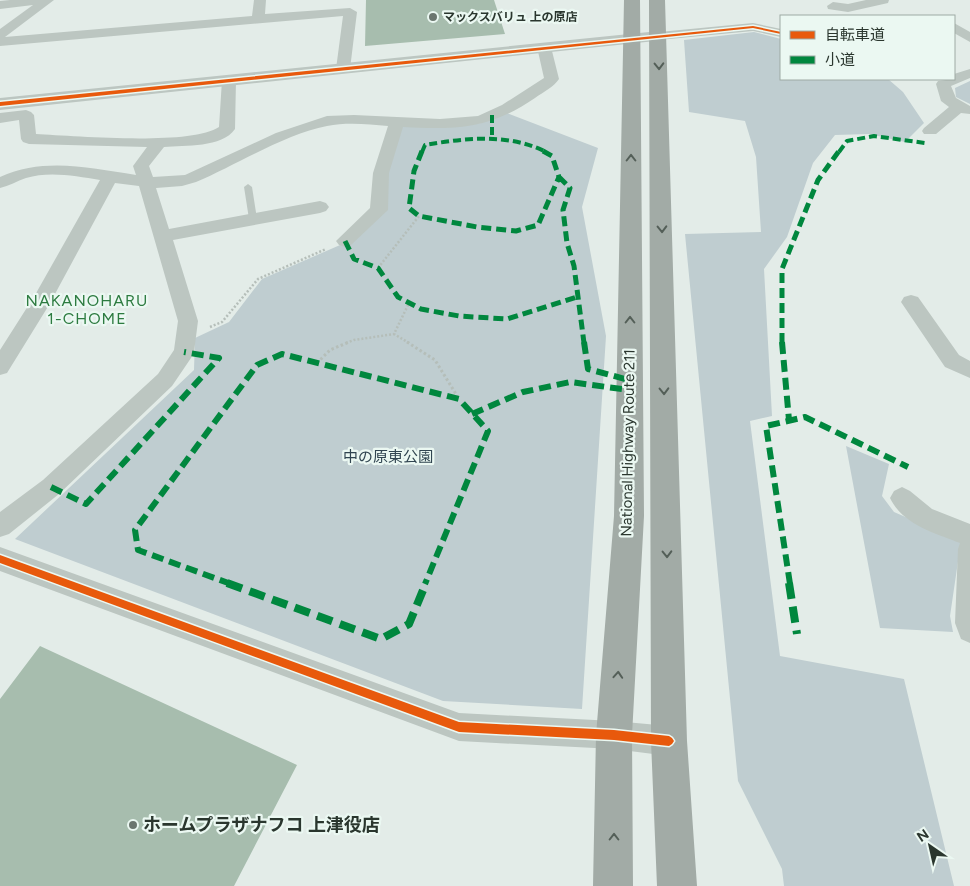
<svg xmlns="http://www.w3.org/2000/svg" width="970" height="886" font-family="Figtree,'Noto Sans JP',sans-serif">
	<style>
		.green { fill: #bfcdd0 }
		.building { fill: #a7bdae }
		.lines { fill: none; stroke-linecap: round; stroke-linejoin: round }
		.path-far1 { stroke: #b5beb9; stroke-width: 2.5; stroke-dasharray: 2 2; stroke-linecap: butt }
		.path { stroke: #b5beb9; stroke-width: 3; stroke-dasharray: 2.5 2.5; stroke-linecap: butt }
		.service { fill: #bcc6c1; fill-rule: evenodd }
		.minor { fill: #bcc6c1; fill-rule: evenodd }
		.tertiary { fill: #bcc6c1; fill-rule: evenodd }
		.trunk { fill: #a2aba6; fill-rule: evenodd }
		.quiet-far3 { stroke: #00873e; stroke-width: 4; stroke-dasharray: 8 4; stroke-linecap: butt }
		.quiet-far2 { stroke: #00873e; stroke-width: 5; stroke-dasharray: 10 5; stroke-linecap: butt }
		.quiet-far1 { stroke: #00873e; stroke-width: 6; stroke-dasharray: 12 6; stroke-linecap: butt }
		.quiet { stroke: #00873e; stroke-width: 8; stroke-dasharray: 16 8; stroke-linecap: butt }
		.cycleway-casing { stroke: #ebf8f2; stroke-width: 3 }
		.cycleway { fill: #e8590c; fill-rule: evenodd }
		.oneway { stroke: #545f58 }
		.poi-dot { fill: #6b766f; stroke: #ebf8f2; stroke-width: 2 }
		.labels { text-anchor: middle; dominant-baseline: central; stroke-width: 4.5; stroke-linejoin: round; paint-order: stroke }
		.far-poi-label { font-size: 12px; font-weight: bold; fill: #2a362e; stroke: #ebf8f2; text-anchor: start }
		.street-label { font-size: 15px; fill: #2a362e; stroke: #ebf8f2 }
		.park-label { font-size: 15px; fill: #314551; stroke: #ebf8f2 }
		.neighbourhood-label { font-size: 16px; letter-spacing: 1px; fill: #2d7b40; stroke: #ebf8f2 }
		.near-poi-label { font-size: 18px; font-weight: bold; fill: #2a362e; stroke: #ebf8f2; text-anchor: start }
	</style>
	<rect width="100%" height="100%" fill="#e3ece8"/>
	<path class="green" d="M754,32L781,39V79H888L903,92L924,123L905,142L869,134L835,135L813,163L787,237L764,269L772,416L750,421L780,656L904,679L954,886H784L782,869L738,781L685,234L761,232L756,157L745,121L689,112L684,40Z
		M970,81V104L956,97L955,88Z
		M507,113L598,148L582,207L606,336L582,709L443,701L15,539L194,370L195,338L229,322L262,279L347,242L383,211L385,173L400,125L441,128L481,123Z
		M846,446L889,464L882,496L894,512L961,541L950,616L953,632L880,628Z"/>
	<path class="building" d="M366,0H494L505,34L365,46Z
		M40,646L297,765L234,886H0V699Z"/>
	<g class="lines">
		<path class="path-far1" d="M378,268L419,216
			M210,327L222,322L258,279L326,249
			M346,343L354,340L394,334
			M409,343L394,334L409,303"/>
		<path class="path" d="M407,342L435,360L459,399
			M317,363L330,350L349,342"/>
		<path class="service" d="M248,184L252,187L257,219L253,222L249,219L244,187Z"/>
		<path class="minor" d="M10,0H54L5,37L252,16L254,0H266L265,14L350,8L357,12L350,69L348,72H338L336,69L343,16L0,46V29L33,5L0,9V1Z
			M866,0H889L888,3L848,12L828,9L827,6L833,2L848,4Z
			M753,23L781,29V37L753,31L659,40L652,36L659,32Z
			M954,23L970,32V42L954,33Z
			M544,43L551,47L559,79C554,87 543,92 535,98C490,129 456,130 403,127L389,173L388,210L351,245L345,247L339,245L336,241L370,208L373,173L388,126C368,124 346,122 327,126C285,134 236,165 196,182L182,186L156,188L169,229L320,201L326,203L329,207L326,211L320,213L173,240L198,321L194,352L191,358L172,386L59,494L9,534L0,537V512L43,480L158,374L174,350L178,321L139,186L115,183L49,305L7,373L0,375V350L35,295L100,180C76,176 49,171 26,178C17,181 9,186 0,188V177C45,157 89,168 136,175L133,166L147,147L29,144L23,142L21,139L19,120L0,123V113L26,110L31,112L34,115L36,134C75,136 191,146 219,127L222,80L224,77H234L236,80L235,129C222,148 185,145 164,147L149,166L153,177L185,175L276,133L327,116L354,115L440,119L478,116L502,105L544,78L537,47Z
			M970,69V78L951,86L956,98L970,106V114L961,113L936,134H924L922,131L924,128L949,107L941,101L936,84L938,81L954,79V74Z
			M911,295L918,297L959,355L970,361V378L945,367L901,302L904,297Z
			M902,487L910,491L932,509L970,524V643L961,639L955,623L958,549L960,543C935,533 903,525 890,498L894,491Z
			M0,547L459,713L614,721L669,726L679,731L684,741L679,751L669,756L614,749L459,741L0,571Z"/>
		<path class="tertiary" d="M659,31L665,32L667,36L665,40L0,110V98Z"/>
		<path class="trunk" d="M624,0H640L644,516L632,735L633,886H593L596,735L614,516Z
			M649,0H665L687,741L697,886H657L651,741Z"/>
		<path class="quiet-far3" d="M492,115V140
			M422,152L425,145C465,138 509,133 546,152
			M839,152L847,141L874,136L925,143"/>
		<path class="quiet-far2" d="M422,151L414,171L409,208L419,216L477,227L516,231L538,225L559,177
			M543,151L552,156L559,177
			M559,177L570,188L563,210L567,243L574,266L584,343
			M345,241L354,259L378,268L398,297L421,309L459,316L507,319L577,297
			M782,343V269L818,180L839,151"/>
		<path class="quiet-far1" d="M584,342L588,369L629,380
			M782,342L789,420
			M472,414L523,392L570,382L629,390
			M51,487L86,504L219,358L184,352
			M231,584L138,550L135,530L257,365L282,354L459,399L488,431L425,584
			M790,584L766,426L805,417L908,467"/>
		<path class="quiet" d="M227,583L381,639L409,624L426,583
			M789,583L797,634"/>
		<g class="cycleway-casing">
			<path id="cycleway" d="M753,26L781,32V34L753,28L0,106V102Z
				M0,555L459,722L614,730L669,736L672,738L674,741L672,744L669,746L614,740L459,732L0,563Z"/>
		</g>
		<use href="#cycleway" class="cycleway"/>
	</g>
	<defs><path id="oneway-chevron" d="M-2-3.5L2.5 0L-2 3.5" fill="none" stroke-width="1.6" stroke-linecap="round" stroke-linejoin="round" transform="scale(1.25)"/></defs>
	<g class="oneway">
		<use href="#oneway-chevron" transform="translate(659 66) rotate(89)"/>
		<use href="#oneway-chevron" transform="translate(631 158) rotate(-90)"/>
		<use href="#oneway-chevron" transform="translate(662 229) rotate(89)"/>
		<use href="#oneway-chevron" transform="translate(630 320) rotate(-90)"/>
		<use href="#oneway-chevron" transform="translate(664 391) rotate(89)"/>
		<use href="#oneway-chevron" transform="translate(667 554) rotate(89)"/>
		<use href="#oneway-chevron" transform="translate(618 675) rotate(-86)"/>
		<use href="#oneway-chevron" transform="translate(614 837) rotate(-90)"/>
	</g>
	<g class="poi-dot">
		<circle cx="433" cy="17" r="5"/>
		<circle cx="133" cy="825" r="5"/>
	</g>
	<g class="labels">
		<g class="far-poi-label">
			<text x="443" y="17">マックスバリュ 上の原店</text>
		</g>
		<g class="street-label">
			<text transform="translate(628 443) rotate(-89)">National Highway Route 211</text>
		</g>
		<g class="park-label">
			<text x="388" y="457">中の原東公園</text>
		</g>
		<g class="neighbourhood-label">
			<text x="87" y="300">NAKANOHARU<tspan x="87" dy="18">1-CHOME</tspan></text>
		</g>
		<g class="near-poi-label">
			<text x="143" y="825">ホームプラザナフコ 上津役店</text>
		</g>
	</g>
	<rect x="780" y="15" width="175" height="65" fill="#ebf8f2" stroke="#9eaaa4"/>
	<rect x="790" y="31" width="25" height="8" fill="#e8590c" stroke="#9eaaa4"/>
	<text x="825" y="40" font-size="15" fill="#2a362e">自転車道</text>
	<rect x="790" y="56" width="25" height="8" fill="#00873e" stroke="#9eaaa4"/>
	<text x="825" y="65" font-size="15" fill="#2a362e">小道</text>
	<g transform="translate(930 846) rotate(326)" stroke="#ebf8f2" stroke-width="4" paint-order="stroke">
	<path d="M0-4L9 19L0 12L-9 19Z" fill="#2a362e"/>
	<text y="-8" font-size="14" font-weight="bold" text-anchor="middle" fill="#2a362e">N</text>
	</g>
</svg>
